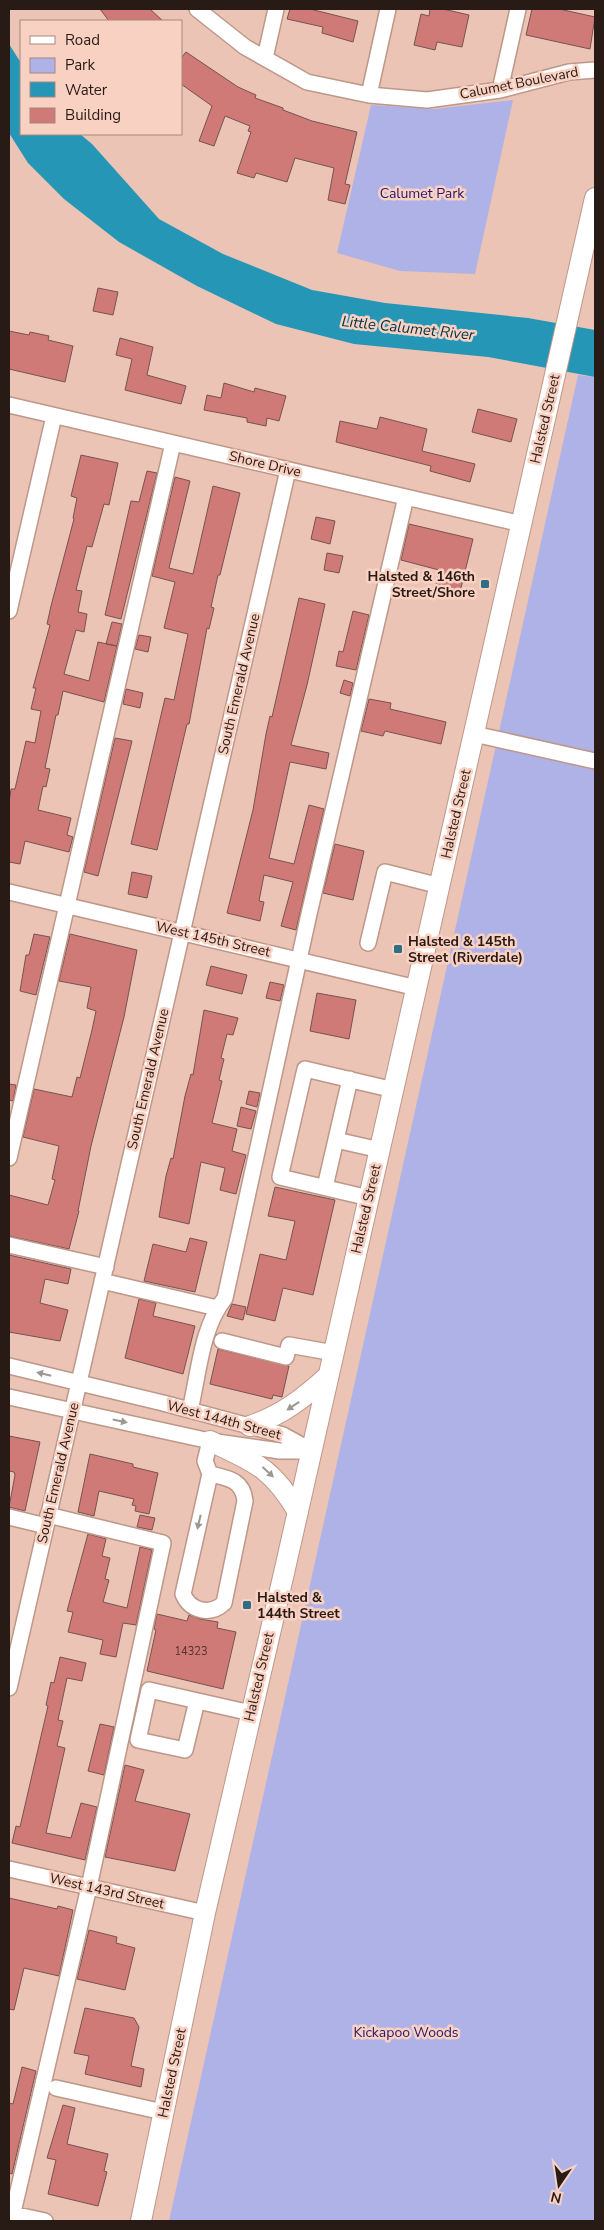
<svg xmlns="http://www.w3.org/2000/svg" width="604" height="2230" font-family="'Nunito Sans',sans-serif">
	<style>
		.green { fill: #afb2e6 }
		.water { fill: #2596b6 }
		.building { fill: #cf7a77; stroke: #775251 }
		.lines { fill: none; stroke-linecap: round; stroke-linejoin: round }
		.minor-casing { stroke: #bd9789; stroke-width: 18 }
		.major-casing { stroke: #bd9789; stroke-width: 22 }
		.minor { stroke: #fff; stroke-width: 15 }
		.major { stroke: #fff; stroke-width: 20 }
		.oneway { fill: #9e9895 }
		.poi-dot { fill: #2f6e83; stroke: #f9d1c2; stroke-width: 2 }
		.labels { text-anchor: middle; dominant-baseline: central; stroke-width: 5; stroke-linejoin: round; paint-order: stroke }
		.number-label { font-size: 11px; fill: #52322d }
		.street-label { font-size: 14px; fill: #281a14; stroke: #f9d1c2 }
		.park-label { font-size: 14px; fill: #26176b; stroke: #f9d1c2 }
		.poi-label { font-size: 14px; font-weight: bold; fill: #281a14; stroke: #f9d1c2; text-anchor: start }
		.water-label { font-size: 15px; font-style: italic; fill: #003240; stroke: #f9d1c2 }
	</style>
	<rect width="100%" height="100%" fill="#ecc4b5"/>
	<path class="green" d="M513,100L475,274L400,271L337,253L371,105L434,109Z
		M578,375L595,377V2221H169Z"/>
	<path class="water" d="M9,44L21,63V134H80L92,144L159,219L223,254L312,290L385,303L528,318L595,330V377L488,357L354,344L276,324L197,286L119,242L64,199L28,163L9,133Z"/>
	<path class="building" d="M100,9H150L163,21H109Z
		M290,9H310L358,21L353,42L322,33L323,27L287,19Z
		M430,9H443L469,15L462,47L437,42L435,50L414,45L421,14L429,16Z
		M532,9H559L595,17L590,49L526,35Z
		M186,52L238,87L256,95L255,98L283,108V110L312,121L357,132L345,184L350,185L345,204L328,200L334,168L295,158L287,182L256,173L254,178L237,173L251,132L248,131L250,126L225,116L214,146L199,141L212,106L181,84V58Z
		M98,288L118,292L113,315L93,311Z
		M9,331L29,335L30,332L49,336L48,340L73,346L65,382L9,369Z
		M120,338L153,347L147,375L186,386L181,404L125,390L132,359L116,355Z
		M224,383L254,392L255,388L286,396L279,421L267,418L266,426L247,422V418L204,410L207,395L221,398Z
		M478,409L517,419L511,442L472,432Z
		M380,417L427,429L422,451L475,464L470,482L430,471L431,466L336,442L340,421L377,429Z
		M81,455L118,463L109,505L104,504L92,547L87,546L76,590L82,591L78,612L87,614L84,632L76,630L64,674L89,681L98,642L117,646L104,702L63,691L58,715H56L45,768L50,769L46,787L43,786L38,810L71,818L67,835L73,837L69,852L25,841L20,864L9,862V803L11,789H15L26,741L35,743L41,711L31,709L36,688H33L50,625L47,624L51,606L74,519L73,518L77,498L71,496Z
		M147,471L157,473L121,619L105,615L131,501L139,502Z
		M175,477L190,481L169,568L193,574L213,486L240,493L220,575H218L211,607L214,608L209,629L207,628L189,724H187L157,850L131,844L165,698L174,700L188,634L164,628L175,582L152,576Z
		M316,517L335,521L330,544L311,539Z
		M409,524L473,539L459,596L435,590L439,570L401,560Z
		M327,553L343,556L339,573L324,570Z
		M299,598L325,604L307,685L291,745L329,753L326,769L290,762L269,858L294,864L309,805L324,809L296,930L281,926L293,882L264,875L259,901L264,902L260,921L227,913L253,810L266,734L270,716L272,717Z
		M353,611L369,615L356,670L336,666L339,651L343,652Z
		M112,622L122,624L117,646L106,644Z
		M139,635L151,637L148,652L135,649Z
		M344,680L353,683L350,696L340,693Z
		M126,689L143,693L140,708L123,704Z
		M369,699L391,703L390,709L446,722L441,744L385,731L383,736L361,731Z
		M115,738L132,741L98,876L84,872Z
		M335,844L364,851L353,900L323,893Z
		M132,872L152,876L147,898L128,894Z
		M34,934L50,937L36,995L20,991L26,955H29Z
		M70,934L137,950L124,1017L91,1146L78,1211H79L69,1249L9,1236V1195L48,1205L55,1180L52,1179L59,1146L23,1137L34,1089L72,1097L77,1077L80,1078L92,1030L96,1011L87,1008L91,987L59,981Z
		M211,966L247,975L242,994L206,985Z
		M270,982L284,985L280,1001L266,998Z
		M317,993L356,1000L349,1039L310,1031Z
		M204,1010L238,1018L233,1035L227,1034L221,1058L224,1059L219,1080L222,1081L212,1123L237,1129L232,1151L246,1155L236,1194L220,1190L225,1168L201,1162L189,1224L159,1217L166,1176L171,1158L173,1159L185,1096L191,1074L193,1075Z
		M9,1084L16,1085L13,1101L9,1100Z
		M249,1091L260,1093L257,1107L246,1104Z
		M241,1107L256,1111L251,1129L237,1126Z
		M275,1187L335,1200L313,1295L283,1288L275,1321L246,1314L260,1254L286,1260L295,1221L268,1216Z
		M190,1238L207,1242L195,1292L144,1281L153,1244L186,1252Z
		M9,1255L71,1269L68,1284L45,1279L40,1303L68,1310L60,1341L9,1332Z
		M139,1299L156,1303L153,1316L195,1326L183,1374L125,1358Z
		M232,1304L246,1307L243,1320L227,1316Z
		M218,1349L289,1366L282,1397L273,1395L272,1399L210,1384Z
		M9,1436L40,1442L25,1511L9,1507L15,1475L14,1472L9,1471Z
		M90,1454L133,1464V1467L158,1473L149,1514L135,1511L136,1506L132,1505L134,1499L99,1491L94,1516L78,1512Z
		M140,1515L155,1518L152,1530L137,1527Z
		M88,1534L106,1539L102,1556L110,1558L105,1579L109,1580L103,1602L127,1608L140,1547L152,1550L136,1625L123,1623L116,1657L100,1654L103,1640L68,1632L73,1612L67,1611Z
		M157,1614L187,1621L189,1615L200,1619L218,1622L217,1628L236,1632L223,1689L147,1671L156,1630L154,1629Z
		M60,1657L86,1663L82,1681L67,1678L58,1720L63,1721L57,1746L65,1748L46,1833L71,1838L81,1803L97,1807L85,1860L12,1843L16,1826L20,1827L48,1706L46,1705L51,1682L54,1683Z
		M100,1724L114,1727L104,1775L88,1771Z
		M125,1765L144,1770L135,1801L190,1814L175,1871L105,1857Z
		M9,1898L57,1909L58,1906L73,1910L59,1976L24,1968L14,2010L9,2009Z
		M89,1930L117,1937L116,1943L135,1948L125,1990L77,1979Z
		M85,2008L134,2018L139,2027L131,2066L144,2069L141,2087L85,2074L89,2056L74,2053Z
		M22,2067L36,2071L12,2174L9,2173V2103L13,2104Z
		M63,2105L75,2108L67,2144L108,2154L104,2171L107,2172L98,2206L48,2194L56,2160L47,2158Z"/>
	<g class="lines">
		<g class="minor-casing">
			<path id="minor" d="M197,9L245,47L307,82L369,95L427,100L500,90L569,72L595,70
				M265,58L276,9
				M500,90L518,9
				M369,95L388,9
				M9,405L522,524
				M9,611L54,416
				M474,734L595,761
				M9,892L417,988
				M368,943L385,872L440,886
				M336,1140L380,1150
				M9,1158L173,443
				M325,1187L350,1079
				M369,1198L280,1177L305,1069L394,1090
				M9,1245L106,1267
				M102,1281L217,1308
				M222,1341L286,1357L289,1345L334,1353
				M9,1366L163,1403L283,1435L312,1451
				M9,1397L210,1441L280,1451H310
				M190,1410C199,1373 201,1328 225,1298L309,914L406,497
				M210,1474C228,1478 243,1480 245,1501L224,1603C210,1616 190,1611 183,1594L210,1474L205,1461L210,1441
				M9,1517L46,1526
				M9,1688L288,470
				M197,1701L185,1750L138,1740L149,1690L251,1713
				M9,1869L205,1913
				M56,2088L163,2112
				M13,2214L45,2221
				M11,2221L89,1887L163,1543L48,1515"/>
		</g>
		<g class="major-casing">
			<path id="major" d="M250,1426C282,1415 304,1398 329,1375
				M210,1441C254,1462 272,1467 298,1512
				M141,2221L205,1913L284,1573L595,198"/>
		</g>
		<use href="#minor" class="minor"/>
		<use href="#major" class="major"/>
	</g>
	<defs><path id="oneway-solid" d="M-6-.8H1V-3.2L6.5 0L1 3.2V.8H-6Z" transform="scale(1.25)"/></defs>
	<g class="oneway">
		<use href="#oneway-solid" transform="translate(44 1374) rotate(-167)"/>
		<use href="#oneway-solid" transform="translate(293 1406) rotate(146)"/>
		<use href="#oneway-solid" transform="translate(120 1421) rotate(12)"/>
		<use href="#oneway-solid" transform="translate(268 1472) rotate(42)"/>
		<use href="#oneway-solid" transform="translate(199 1522) rotate(103)"/>
	</g>
	<g class="poi-dot">
		<rect x="480" y="579" width="10" height="10" rx="2.5"/>
		<rect x="393" y="944" width="10" height="10" rx="2.5"/>
		<rect x="242" y="1600" width="10" height="10" rx="2.5"/>
	</g>
	<g class="labels">
		<g class="number-label">
			<text x="191" y="1651">14323</text>
		</g>
		<g class="street-label">
			<text transform="translate(519 83) rotate(-11)">Calumet Boulevard</text>
			<text transform="translate(545 419) rotate(-77)">Halsted Street</text>
			<text transform="translate(265 464) rotate(13)">Shore Drive</text>
			<text transform="translate(239 684) rotate(-77)">South Emerald Avenue</text>
			<text transform="translate(456 814) rotate(-77)">Halsted Street</text>
			<text transform="translate(213 939) rotate(13)">West 145th Street</text>
			<text transform="translate(148 1079) rotate(-77)">South Emerald Avenue</text>
			<text transform="translate(366 1209) rotate(-77)">Halsted Street</text>
			<text transform="translate(224 1420) rotate(15)">West 144th Street</text>
			<text transform="translate(58 1473) rotate(-77)">South Emerald Avenue</text>
			<text transform="translate(259 1677) rotate(-77)">Halsted Street</text>
			<text transform="translate(107 1891) rotate(13)">West 143rd Street</text>
			<text transform="translate(172 2073) rotate(-78)">Halsted Street</text>
		</g>
		<g class="park-label">
			<text x="422" y="193">Calumet Park</text>
			<text x="406" y="2032">Kickapoo Woods</text>
		</g>
		<g class="poi-label">
			<text x="475" y="576" text-anchor="end">Halsted &amp; 146th<tspan x="475" dy="16">Street/Shore</tspan></text>
			<text x="408" y="941">Halsted &amp; 145th<tspan x="408" dy="16">Street (Riverdale)</tspan></text>
			<text x="257" y="1597">Halsted &amp;<tspan x="257" dy="16">144th Street</tspan></text>
		</g>
		<g class="water-label">
			<text transform="translate(408 328) rotate(6)">Little Calumet River</text>
		</g>
	</g>
	<rect width="604" height="2230" fill="none" stroke="#281a14" stroke-width="20"/>
	<rect x="20" y="20" width="162" height="115" fill="#f9d1c2" stroke="#a5887c"/>
	<rect x="30" y="36" width="25" height="8" fill="#ffffff" stroke="#a5887c"/>
	<text x="65" y="45" font-size="15" fill="#281a14">Road</text>
	<rect x="30" y="58" width="25" height="15" fill="#afb2e6" stroke="#a5887c"/>
	<text x="65" y="70" font-size="15" fill="#281a14">Park</text>
	<rect x="30" y="82" width="25" height="15" fill="#2596b6" stroke="#a5887c"/>
	<text x="65" y="95" font-size="15" fill="#281a14">Water</text>
	<rect x="30" y="108" width="25" height="15" fill="#cf7a77" stroke="#a5887c"/>
	<text x="65" y="120" font-size="15" fill="#281a14">Building</text>
	<g transform="translate(559 2185) rotate(193)" stroke="#f9d1c2" stroke-width="4" paint-order="stroke">
	<path d="M0-4L9 19L0 12L-9 19Z" fill="#281a14"/>
	<text y="-8" font-size="14" font-weight="bold" text-anchor="middle" fill="#281a14">N</text>
	</g>
</svg>
